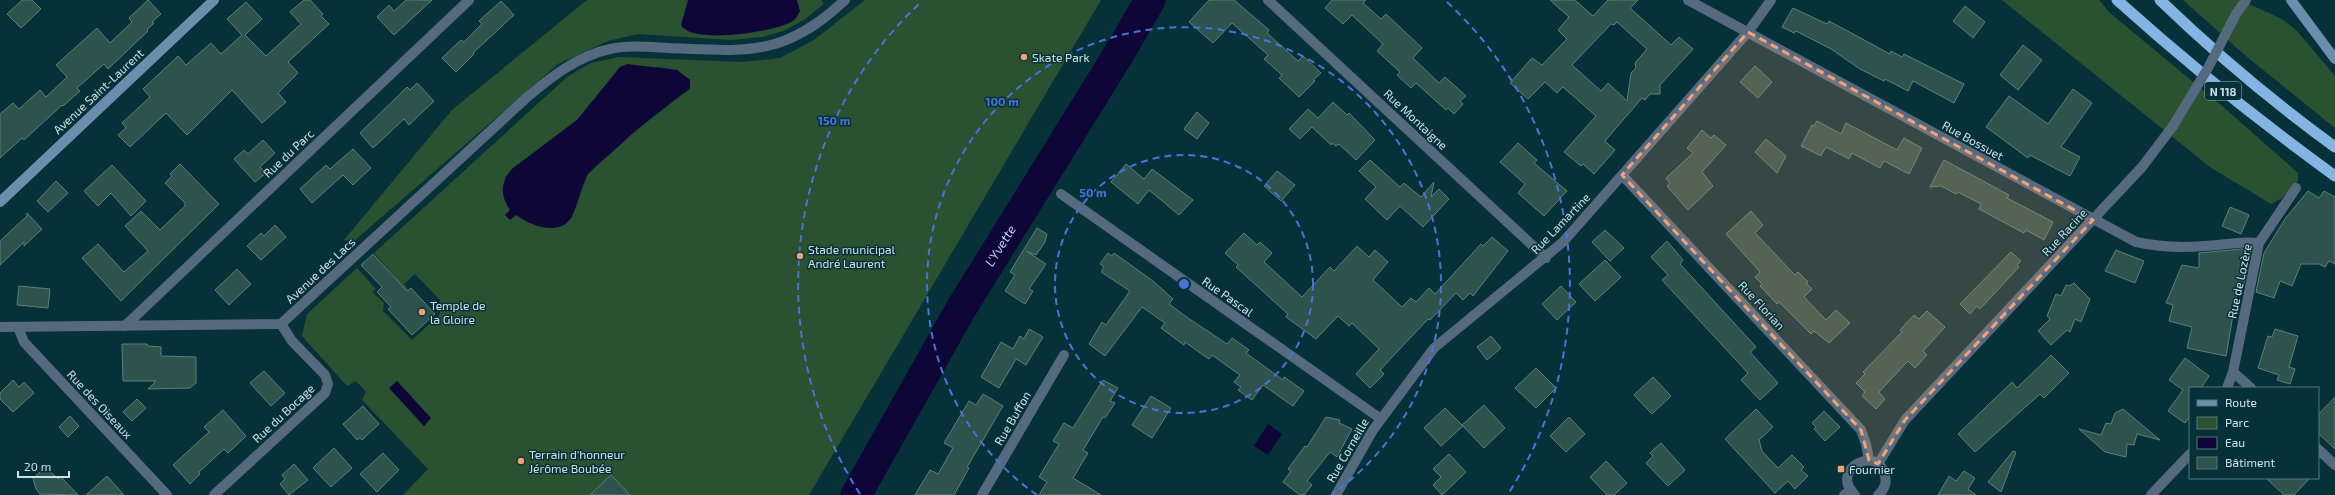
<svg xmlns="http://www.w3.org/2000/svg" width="2335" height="495" font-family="'Exo 2',sans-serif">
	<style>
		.green { fill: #2a5231; fill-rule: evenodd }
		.water { fill: #0d0637 }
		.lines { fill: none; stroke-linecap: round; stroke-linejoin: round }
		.river { stroke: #0d0637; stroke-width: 31 }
		.building { fill: #2d534c; stroke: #5a8179; fill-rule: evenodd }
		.minor { stroke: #556a7e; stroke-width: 10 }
		.tertiary { stroke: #556a7e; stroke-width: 10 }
		.secondary { stroke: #6b8ead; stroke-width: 10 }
		.trunk { stroke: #84b5e2; stroke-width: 11 }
		.tertiary-bridge { stroke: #556a7e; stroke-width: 10 }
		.marked { fill: #f0a378; fill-opacity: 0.2; stroke: #f0a378; stroke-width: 3; stroke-dasharray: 8 5; stroke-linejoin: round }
		.ring { fill: none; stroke: #4973dc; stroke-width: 2; stroke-dasharray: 7 5 }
		.poi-dot { fill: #f0a378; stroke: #073139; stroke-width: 1.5 }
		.labels { text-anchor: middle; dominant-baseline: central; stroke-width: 3; stroke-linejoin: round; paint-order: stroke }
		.shield { fill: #073139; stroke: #92adb3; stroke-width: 1 }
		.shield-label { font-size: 11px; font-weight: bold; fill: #cee2e7 }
		.poi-label { font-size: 12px; fill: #cee2e7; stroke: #073139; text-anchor: start }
		.street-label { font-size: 12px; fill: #cee2e7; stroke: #073139 }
		.water-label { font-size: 13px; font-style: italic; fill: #c9cef1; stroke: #073139 }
		.centre { fill: #4973dc; stroke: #073139; stroke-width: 2 }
		.ring-label { font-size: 12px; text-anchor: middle; font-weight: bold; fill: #4973dc; stroke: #073139; stroke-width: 3; stroke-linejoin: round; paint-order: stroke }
	</style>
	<rect width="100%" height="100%" fill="#073139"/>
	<path class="green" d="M587,0H821L824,4L804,20L783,31L762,37L731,40L638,34L608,41L558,64L353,242L344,240L452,110Z
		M865,0H1101L809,495H403L428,469L362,400L366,392L356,381L347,386L302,336L307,314L357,268L376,289L372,292L384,303L383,311L412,340L440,314V300L415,274L404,284L408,289L404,292L394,281L396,278L374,253L567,77L591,63L619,57L742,62L780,58L814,40ZM658,67L677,70L690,80V89L639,128L588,174L571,219L529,223L516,215H505L510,210L505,177L512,169L577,120L593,103Z
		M2002,0H2099L2110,13L2228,111L2298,173V181L2282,198L2271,204L2210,167Z
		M2183,0H2240L2282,19L2297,31L2335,76V128L2246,56Z"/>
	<path class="water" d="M688,0H797L800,11C798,14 796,19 793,21C776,32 692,45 681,25Z
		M627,64L677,70L690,80V88C663,108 638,128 614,150C606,158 596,164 589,173C579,184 578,217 564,225C548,233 530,224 516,215L510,220L505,215L510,210C500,195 500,183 512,169L577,120L620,67Z
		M397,381L431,418L424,426L389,388Z
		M1268,424L1282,434L1268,455L1254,446Z"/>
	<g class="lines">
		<path class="river" id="s1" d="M856,495L962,307L1120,52L1150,0"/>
	</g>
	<path class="building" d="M22,0H32L41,9L21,28L7,14Z
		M148,0L161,14L152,22L154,23L147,30L148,31L108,69L104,64L77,88L80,91L63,106L62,105L24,140L22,138L0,158V114L13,103L19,109L40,90L46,97L67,77L56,65L97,28L110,43L132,22L129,18Z
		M304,0H310L323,14L321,16L329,24L288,62L298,73L278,93L286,102L262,123L232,90L187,135L166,113L130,147L118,135L126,128L122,123L150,97L143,89L178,56L186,65L211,43L221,54L242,35L227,19L246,2L262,19L245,35L266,56L301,24L290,12Z
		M406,0H432L394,35L377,17L389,5L394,11Z
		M1209,0H1234L1269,30L1267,33L1298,61L1303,56L1321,73L1313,80L1315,81L1299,97L1279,78L1282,75L1264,59L1268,55L1232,23L1213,43L1189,22Z
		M1332,0H1366L1363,3L1381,19L1386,14L1422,48L1413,58L1439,83L1445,77L1466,96L1460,101L1463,104L1454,114L1448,108L1446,110L1416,83L1411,88L1397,75L1400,72L1377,51L1383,44L1352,15L1343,24L1325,8Z
		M1550,0H1575L1593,16L1608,0H1638L1630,8L1671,45L1679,37L1693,49L1660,85V94H1650L1645,100L1642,98L1605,141L1615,150L1594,174L1583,164L1581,166L1564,152L1596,116L1563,87L1557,93L1545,82L1528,99L1510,83L1532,58L1542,65L1567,39L1558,30L1569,17ZM1617,22L1647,49L1635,63L1636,68L1631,73L1627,101L1608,83L1601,91L1572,65L1611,24L1614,25Z
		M501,1L514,15L473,53L474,54L456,72L442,58L461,40L464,42L482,24L479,21Z
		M1965,6L1985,22L1973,38L1953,21Z
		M1793,8L1827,24L1829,21L1890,54L1891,51L1902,57L1904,54L1964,84L1954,103L1913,81L1908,91L1885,79L1884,81L1860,69L1831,49L1796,31L1794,33L1782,27Z
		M2023,45L2042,60L2018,90L2000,75Z
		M1755,66L1772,82L1758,98L1740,82Z
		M417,83L434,101L409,125L404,119L373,148L360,133L407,87L410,90Z
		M2073,89L2092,103L2061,147L2080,157L2070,176L2030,155L2028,158L1986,127L2009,96L2048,124Z
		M1333,102L1347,115L1349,113L1375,140L1356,160L1339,144L1336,146L1332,143L1331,145L1312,127L1300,139L1289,129L1308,109L1318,118Z
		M1197,112L1209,123L1197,139L1184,129Z
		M1817,121L1841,134L1846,123L1897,150L1904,138L1922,148L1909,174L1884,161L1880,168L1852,153L1849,159L1826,147L1821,156L1801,146L1812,125L1814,126Z
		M1702,130L1711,138L1714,135L1726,145L1702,172L1713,186L1688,210L1667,186L1670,183L1666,178L1693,153L1687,148Z
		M1766,139L1786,156L1777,173L1755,152Z
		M263,140L275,153L260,167L266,173L255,182L234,159L244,150L248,154Z
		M1518,143L1537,160L1534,163L1567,191L1544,216L1518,193L1525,184L1500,162Z
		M353,149L371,168L353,185L343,175L312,203L300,189L326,165L330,169Z
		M1370,160L1400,187L1404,183L1421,197L1434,182L1431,197L1439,189L1449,199L1423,227L1400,206L1387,220L1365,199L1376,187L1359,171Z
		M1944,160L2009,195L2007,198L2053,222L2044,240L2026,230L2024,233L1979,209L1981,204L1958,192L1956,194L1941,186L1930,187Z
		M180,164L219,204L121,301L82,258L98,244L124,272L148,251L125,226L141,211L160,230L185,206V203L165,183L172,176L170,174Z
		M1126,164L1144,179L1152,169L1193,200L1179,215L1149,190L1138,204L1111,182Z
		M112,165L146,201L131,216L111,193L98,206L84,191Z
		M1277,171L1295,185L1281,201L1264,186Z
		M56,181L68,193L48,212L37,201Z
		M2308,191L2319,198L2324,191L2335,197V264L2329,261L2325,267L2319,264H2301L2292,286L2280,281L2274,298L2256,292L2264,253L2285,219Z
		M2230,207L2249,215L2241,234L2222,226Z
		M1751,211L1763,225L1755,233L1795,275L1798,272L1808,282L1806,283L1812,289L1804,297L1826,320L1836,310L1850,323L1829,343L1814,331L1811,334L1779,302L1777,304L1760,286L1762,284L1755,277L1760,272L1726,234Z
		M27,213L42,229L24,246V242L0,265V241L27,216Z
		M275,225L286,237L261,260L247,246L261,233L264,236Z
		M1037,228L1047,234L1045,242L1036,255L1026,251L1046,264L1029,289L1033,291L1025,304L1005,291L1015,275L1010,272Z
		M1605,230L1624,248L1610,261L1592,242Z
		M1244,233L1257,245L1260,242L1272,253L1264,262L1302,297L1330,267L1334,271L1357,246L1369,257L1375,250L1388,262L1373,280L1402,307L1411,298L1416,302L1429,288L1435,294L1481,244L1483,246L1492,237L1508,251L1473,296L1470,293L1463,300L1456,293L1430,320L1428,319L1380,370L1384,374L1370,388L1356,374L1379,349L1352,323L1349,326L1338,316L1316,339L1286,317L1288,314L1236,267L1238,265L1225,253Z
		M1667,241L1683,260L1680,264L1756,347L1750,352L1778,383L1760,400L1741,380L1748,373L1662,280L1668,275L1651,257Z
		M2242,249L2251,251L2243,288L2238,286L2226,356L2187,348L2192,327L2169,321L2173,305L2166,303L2182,265L2199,268V253Z
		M2116,250L2144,261L2135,283L2105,271Z
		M2011,252L2021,261L2017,265L2019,267L1980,309L1977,306L1970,314L1960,304Z
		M1108,253L1112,256L1114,253L1153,281L1173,299L1169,304L1185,316L1227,344L1232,338L1249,350L1246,353L1283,380L1284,377L1304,391L1293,406L1263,385L1252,400L1238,390L1241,387L1234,382L1240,375L1212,355L1209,359L1185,342L1184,345L1161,328L1165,323L1142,307L1105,356L1089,344L1102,322L1106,325L1130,291L1101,272L1104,267L1100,264Z
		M373,254L407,291L411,288L435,314L412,335L388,309L391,307L377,292L382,287L361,265Z
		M1605,260L1621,277L1595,301L1579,284Z
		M237,269L251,284L229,305L215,290Z
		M2074,283L2090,299L2081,322L2075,319L2070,332L2067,330L2051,345L2038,331L2050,319L2047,316L2056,294L2061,296L2066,285L2069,286Z
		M19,286L50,289L48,308L17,305Z
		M1561,286L1576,302L1557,320L1542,304Z
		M1927,311L1945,327L1923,351L1927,355L1915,368L1908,361L1879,392L1885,399L1876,409L1862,396L1865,392L1856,383L1865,374L1863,372L1902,332L1900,330L1914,315L1919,319Z
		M1029,329L1043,337L1026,365L1016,359L999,388L981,377L1001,342L1013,349L1020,336L1024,339Z
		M2275,329L2298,336L2289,367L2295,369L2290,384L2277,380L2279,375L2258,368L2268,336L2272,337Z
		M1491,336L1501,348L1487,360L1477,347Z
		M122,344H147L148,346L161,347V356L196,357V383L190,388L148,389L156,381H123Z
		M2051,355L2069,373L2044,398L2040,394L1975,452L1958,434L2012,382L2017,388Z
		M2185,358L2209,376L2201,388H2190V416L2185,423L2168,411L2183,390L2169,380Z
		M1536,368L1556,388L1536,408L1515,388Z
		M264,371L285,393L271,406L250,383Z
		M1653,377L1671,396L1652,414L1634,395Z
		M13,380L19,387L24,382L34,393L13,412L0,399V393Z
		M1103,380L1118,388L1110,401L1115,403L1105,418L1103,417L1083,450L1088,453L1073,478L1101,495H1039L1047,482L1039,477L1059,444L1053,441L1064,423L1073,428Z
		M983,394L1003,406L967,467L969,468L954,495H915L930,470L938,474L953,448L944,443L969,401L976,405Z
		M1151,396L1171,408L1152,438L1132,425Z
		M2335,397V449L2318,433V415Z
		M137,399L146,408L132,421L123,412Z
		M1484,405L1505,428L1484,448L1462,425Z
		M363,406L379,424L362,440L360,438L357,440L343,424Z
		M1445,408L1463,426L1441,446L1424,428Z
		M1756,409L1773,427L1759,440L1762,451L1778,468L1792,455L1804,467L1801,470L1808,476L1795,489L1788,481L1775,493L1725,439Z
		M2123,409L2160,440L2137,434L2134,445L2127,444L2126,457L2105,452L2079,429L2101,435L2106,423L2111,424L2115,413Z
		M223,410L246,436L228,453L224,449L199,472L200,474L190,484L173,465L209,432L204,427Z
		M1824,411L1840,427L1825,441L1814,429L1816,427L1812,423Z
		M70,416L79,426L68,437L59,427Z
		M1326,417L1340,420L1339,423L1352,429L1337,457L1330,452L1307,481L1312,485L1304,495H1300L1283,482L1291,471L1288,469L1305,446L1307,447Z
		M1569,417L1585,434L1566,452L1550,436Z
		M1661,443L1685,470L1668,486L1646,463L1653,456L1650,453Z
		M334,448L352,468L331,487L313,468Z
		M2013,451L2016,452L2001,492L1988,482Z
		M383,453L399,470L377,492L360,474Z
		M1449,454L1466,472L1442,495L1433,485L1441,477L1433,469Z
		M1606,461L1627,483L1614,495H1607L1590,477Z
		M294,464L308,480L289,495L280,484L285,479L282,475Z
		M46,467L58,479L61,477L78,495L40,494L36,489L33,478Z
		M1964,471L1975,478L1968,489L1976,495H1938L1949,476L1956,481Z
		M611,475L630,495H590Z
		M107,476L124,495H86Z
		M2266,478H2310L2294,495H2284Z"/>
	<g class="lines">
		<path class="minor" d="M1268,0L1546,258
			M1688,0L2136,242C2159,247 2180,248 2204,246C2225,245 2237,241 2259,243
			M1622,175L1861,430L1866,444L1869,460
			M1061,194L1381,419
			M125,326L469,0
			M18,327L24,342L167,495
			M2233,372L2251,388
			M2227,388L2233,372L2259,243L2296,188
			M2318,449L2335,465
			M214,495L325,393L328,384L325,375L292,341L281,324
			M982,495L1064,355
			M1336,495L1373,430L1434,348L1563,242L1748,32L1771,0
			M1844,495L1851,490
			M2151,495L2190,454"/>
		<path class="tertiary" d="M2236,14L2246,0
			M0,327L281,324L525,99C551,77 577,56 610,49C629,45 649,47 668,48C747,51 783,58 845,0
			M1878,464L1905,420L2142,167L2173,126
			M1855,495C1828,469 1879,443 1885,476C1887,484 1884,490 1878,495"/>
		<path class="secondary" d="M2291,0L2335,59
			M0,202L214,0"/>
		<path class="trunk" d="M2117,0C2187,63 2259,121 2335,176
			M2160,0C2215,53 2273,102 2335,147"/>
		<path class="tertiary-bridge" d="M2173,126L2208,68L2236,14"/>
	</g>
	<path class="marked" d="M1748,32L2093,220L1905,420L1878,464L1869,460L1861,430L1622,175Z"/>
	<g class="ring">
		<circle cx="1184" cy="284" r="129"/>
		<path d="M1037 495A257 257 0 1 1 1331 495"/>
		<path d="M860 494A386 386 0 0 1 921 2M1447 2A386 386 0 0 1 1508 494"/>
	</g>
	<g class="poi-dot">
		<circle cx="1024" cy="57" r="4"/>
		<circle cx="800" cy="256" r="4"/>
		<circle cx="422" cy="312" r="4"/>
		<circle cx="521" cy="461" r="4"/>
		<rect x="1837" y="465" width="8" height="8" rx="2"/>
	</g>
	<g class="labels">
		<rect class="shield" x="2205" y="82" width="36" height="18" rx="3"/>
		<g class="shield-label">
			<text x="2223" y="91">N 118</text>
		</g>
		<g class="poi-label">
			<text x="1032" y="57">Skate Park</text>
			<text x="808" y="249">Stade municipal<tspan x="808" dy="14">André Laurent</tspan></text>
			<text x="430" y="305">Temple de<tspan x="430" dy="14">la Gloire</tspan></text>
			<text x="529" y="454">Terrain d'honneur<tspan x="529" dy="14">Jérôme Boubée</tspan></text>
			<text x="1849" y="469">Fournier</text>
		</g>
		<g class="street-label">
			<text transform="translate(98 91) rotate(-43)">Avenue Saint-Laurent</text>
			<text transform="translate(1416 119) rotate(43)">Rue Montaigne</text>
			<text transform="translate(1973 140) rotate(29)">Rue Bossuet</text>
			<text transform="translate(288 153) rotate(-43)">Rue du Parc</text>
			<text transform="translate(1560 223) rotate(-46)">Rue Lamartine</text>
			<text transform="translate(2064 232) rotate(-47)">Rue Racine</text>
			<text transform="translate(320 270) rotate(-43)">Avenue des Lacs</text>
			<text transform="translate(2239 281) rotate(-78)">Rue de Lozère</text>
			<text transform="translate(1228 296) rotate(35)">Rue Pascal</text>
			<text transform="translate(1762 305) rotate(47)">Rue Florian</text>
			<text transform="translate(100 404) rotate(47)">Rue des Oiseaux</text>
			<text transform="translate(283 413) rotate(-43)">Rue du Bocage</text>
			<text transform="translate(1012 418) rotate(-60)">Rue Buffon</text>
			<text transform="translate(1347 450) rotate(-60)">Rue Corneille</text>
		</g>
		<g class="water-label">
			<text stroke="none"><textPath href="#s1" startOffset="288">L'Yvette</textPath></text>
		</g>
	</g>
	<circle cx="1184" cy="284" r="6" class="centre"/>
	<g class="ring-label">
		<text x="1002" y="106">100 m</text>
		<text x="834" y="125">150 m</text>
		<text x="1093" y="197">50 m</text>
	</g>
	<rect x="2189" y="387" width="130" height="92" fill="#073139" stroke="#57787f"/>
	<rect x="2197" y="400" width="20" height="6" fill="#6b8ead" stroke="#57787f"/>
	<text x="2225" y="407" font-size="12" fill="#cee2e7">Route</text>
	<rect x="2197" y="417" width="20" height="12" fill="#2a5231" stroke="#57787f"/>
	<text x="2225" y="427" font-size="12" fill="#cee2e7">Parc</text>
	<rect x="2197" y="437" width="20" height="12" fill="#0d0637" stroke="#57787f"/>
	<text x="2225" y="447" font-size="12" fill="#cee2e7">Eau</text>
	<rect x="2197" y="457" width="20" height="12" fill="#2d534c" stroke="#57787f"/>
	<text x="2225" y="467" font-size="12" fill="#cee2e7">Bâtiment</text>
	<path d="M18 471v6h51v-6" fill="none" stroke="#cee2e7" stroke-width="2"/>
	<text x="24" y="471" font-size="12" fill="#cee2e7" stroke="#073139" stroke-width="3" paint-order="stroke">20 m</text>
</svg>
